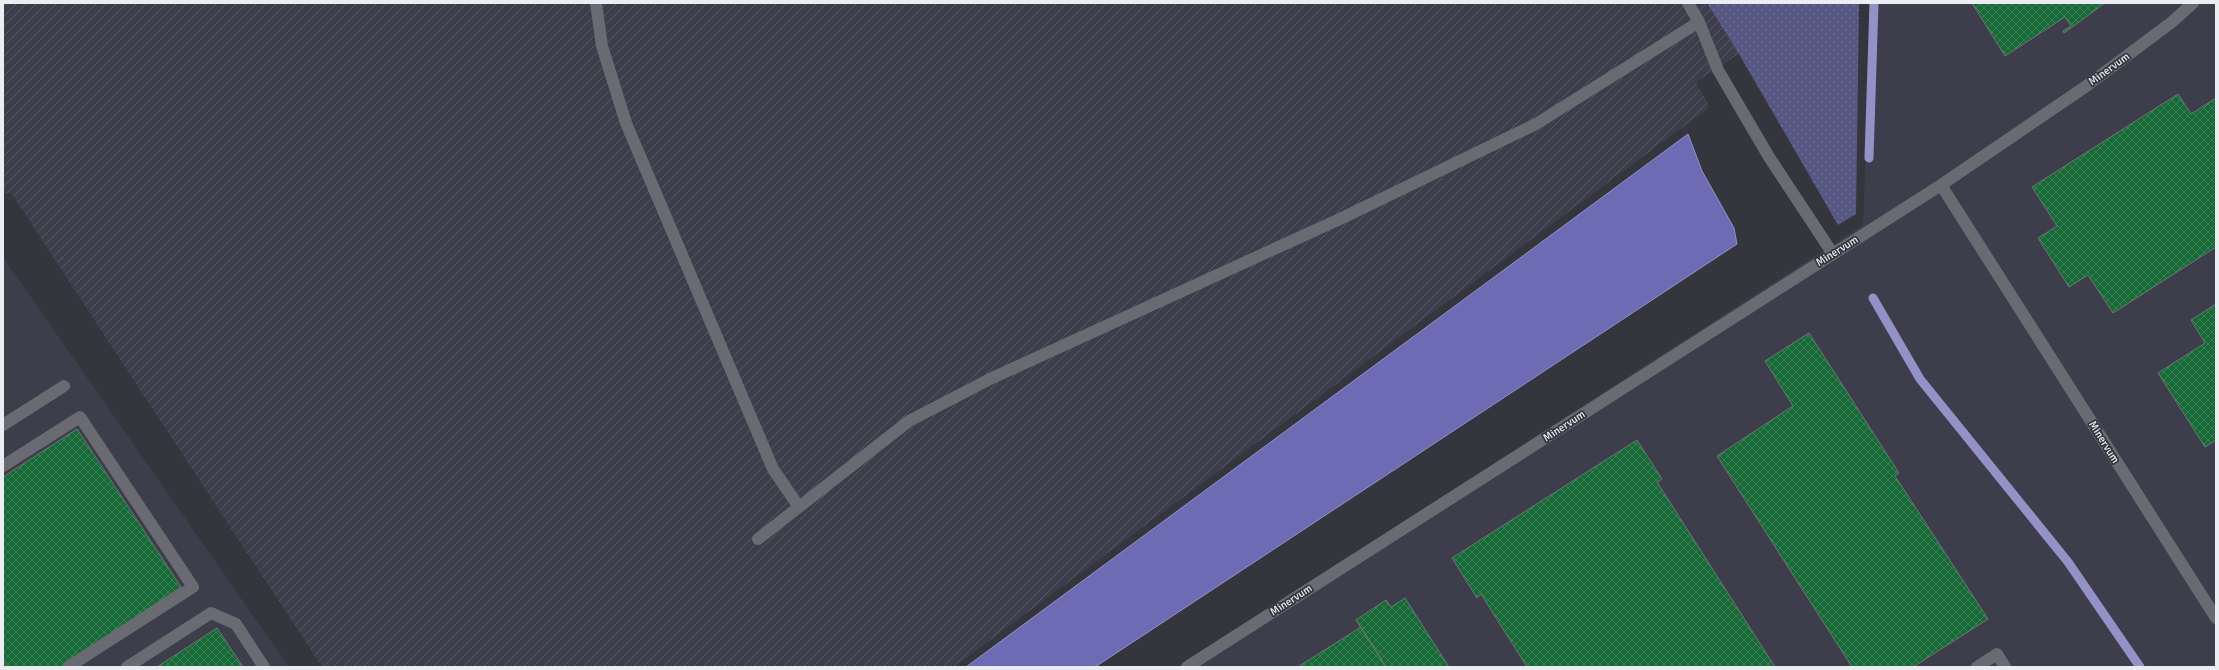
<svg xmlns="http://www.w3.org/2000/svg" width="2219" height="670" font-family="Signika,sans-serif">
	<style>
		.built { fill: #3d3d4b }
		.industrial { fill: url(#industrial-furrows) }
		.grass { fill: url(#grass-dots) }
		.water { fill: #6d6bb4; stroke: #9392c7 }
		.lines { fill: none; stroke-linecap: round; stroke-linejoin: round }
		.stream { stroke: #9392c7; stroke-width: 9 }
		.building { fill: url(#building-cross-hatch); stroke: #6f7770 }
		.service { stroke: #6a6a73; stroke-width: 12 }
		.minor { stroke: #6a6a73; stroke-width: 12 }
		.labels { text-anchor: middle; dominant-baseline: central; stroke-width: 3.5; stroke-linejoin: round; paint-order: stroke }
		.street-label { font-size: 11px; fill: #ecedf2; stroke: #35353d }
	</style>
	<defs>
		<pattern id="industrial-furrows" width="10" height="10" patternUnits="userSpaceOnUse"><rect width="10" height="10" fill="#3d3d4b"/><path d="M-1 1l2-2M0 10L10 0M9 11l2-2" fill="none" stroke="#595965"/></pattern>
		<pattern id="grass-dots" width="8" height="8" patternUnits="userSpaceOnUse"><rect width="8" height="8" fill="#575783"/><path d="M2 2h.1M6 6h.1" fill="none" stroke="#6f6f95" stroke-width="1.8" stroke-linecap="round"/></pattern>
		<pattern id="building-cross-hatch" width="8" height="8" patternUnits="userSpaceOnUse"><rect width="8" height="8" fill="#176a37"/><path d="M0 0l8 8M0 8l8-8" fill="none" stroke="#398054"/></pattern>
	</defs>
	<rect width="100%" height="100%" fill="#35353d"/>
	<path class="built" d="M1871,3H2216V667H1177L1863,225Z
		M3,257L289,667H3Z"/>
	<path class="industrial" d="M3,3H1707L1739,54L1696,82L1710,107L954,667H322L11,193L3,194Z"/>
	<path class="grass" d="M1707,3H1859L1856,214L1838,225L1739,54Z"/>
	<path class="water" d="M1688,134L1702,171L1734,228L1737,244L1095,667H966Z"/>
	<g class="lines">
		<path class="stream" d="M1869,158L1874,3
			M1873,298L1920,379L2068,562L2140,667"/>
	</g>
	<path class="building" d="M1972,3H2105L2064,33L2063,31L2071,26L2065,17L2005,56Z
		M2178,94L2191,114L2216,98V247L2113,313L2088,275L2069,287L2038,238L2057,226L2032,187Z
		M2216,304V440L2205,447L2158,373L2205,343L2191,320Z
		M1809,333L1899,473L1895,476L1988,619L1913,667H1852L1717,456L1793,406L1765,361Z
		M77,429L181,587L60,667H7L3,661V477Z
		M1637,440L1662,479L1657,482L1775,667H1527L1481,594L1477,598L1452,558Z
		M1405,598L1449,667H1386L1356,620L1386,600L1391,607Z
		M1361,627L1386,667H1298L1304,663Z
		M217,628L243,667H157Z"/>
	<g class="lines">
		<path class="service" d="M596,3L602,46L626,123L773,469L799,507
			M1688,3L1699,22L1718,70L1769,157L1833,254
			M3,425L64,386
			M3,466L80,417L193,587L68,667
			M758,539L909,421L990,379L1342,218L1536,124L1699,22
			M127,667L211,613L236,624L264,667
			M1977,667L1997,654L2005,667"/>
		<path class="minor" d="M1941,185L2216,618
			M1187,667L1941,185L2085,87L2172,22L2193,3"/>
	</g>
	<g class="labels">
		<g class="street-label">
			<text transform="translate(2109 69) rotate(-36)">Minervum</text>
			<text transform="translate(1837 251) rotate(-32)">Minervum</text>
			<text transform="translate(1564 426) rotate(-33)">Minervum</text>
			<text transform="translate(2104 442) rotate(58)">Minervum</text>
			<text transform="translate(1291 600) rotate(-33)">Minervum</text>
		</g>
	</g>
	<rect width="2219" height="670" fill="none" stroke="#ecedf2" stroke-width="8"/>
</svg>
